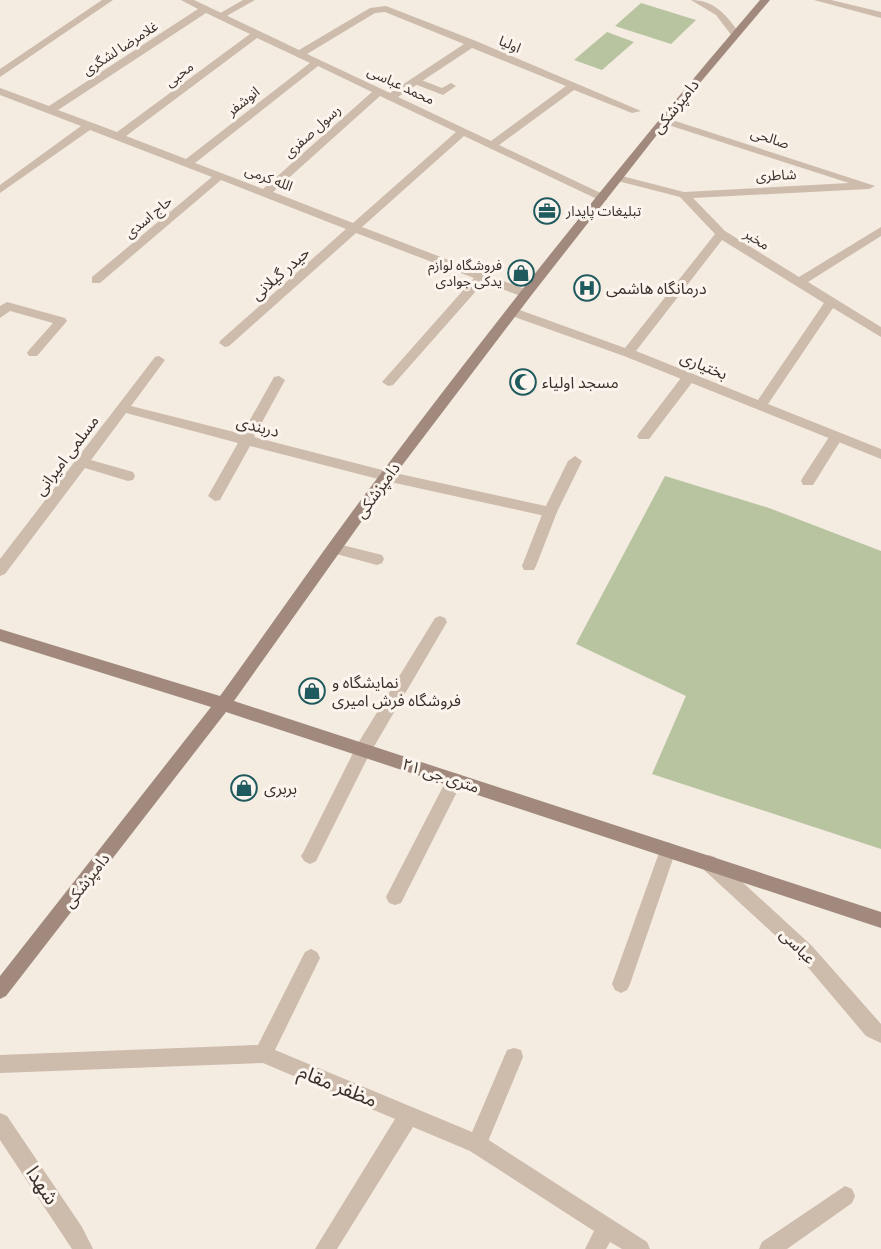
<svg xmlns="http://www.w3.org/2000/svg" width="881" height="1249" font-family="Ubuntu,'Noto Sans Arabic',sans-serif">
	<style>
		.green { fill: #b8c4a0 }
		.lines { fill: none; stroke-linecap: round; stroke-linejoin: round }
		.lane { fill: #cdbbac; fill-rule: evenodd }
		.street { fill: #cdbbac; fill-rule: evenodd }
		.secondary { fill: #a18a7d; fill-rule: evenodd }
		.labels { text-anchor: middle; dominant-baseline: central; stroke-width: 6; stroke-linejoin: round; paint-order: stroke }
		.far-street-label { font-size: 14px; fill: #3b302b; stroke: #fbf5ee }
		.far-poi-label { font-size: 14px; fill: #3b302b; stroke: #fbf5ee; text-anchor: start }
		.street-label { font-size: 16px; fill: #3b302b; stroke: #fbf5ee }
		.poi-label { font-size: 16px; fill: #3b302b; stroke: #fbf5ee; text-anchor: start }
		.near-street-label { font-size: 20px; fill: #3b302b; stroke: #fbf5ee }
	</style>
	<rect width="100%" height="100%" fill="#f4ebe1"/>
	<path class="green" d="M641,3L696,20L671,44L615,26Z
		M607,32L634,42L602,70L574,60Z
		M665,476L769,508L881,551V849L652,774L686,696L576,644Z"/>
	<g class="lines">
		<path class="lane" d="M243,0H255L223,18L215,16Z
			M416,78L442,88L451,83L456,86L443,95L412,83L411,81Z
			M689,373L695,377L694,380L649,439H639L637,436L639,433L684,374Z
			M836,432L843,437L841,440L813,485H803L801,481L803,477L831,434Z
			M575,456L582,461L557,512L536,566L534,570H524L522,566L543,512L568,461Z
			M440,616L445,618L447,622L369,755L316,861L310,864L304,861L301,856L304,851L357,745L435,618Z
			M455,773L461,775L463,780L401,903L395,905L389,903L386,897L389,891L449,775Z
			M668,842L674,845L676,850L630,984L627,990L621,993L615,990L612,984L660,850L662,845Z
			M514,1048L521,1050L523,1057L484,1151L477,1154L470,1151L467,1144L507,1050Z
			M845,1186L852,1189L855,1196L852,1203L787,1249H759L762,1242Z"/>
		<path class="street" d="M102,0H113L0,77V69Z
			M181,0H194L299,50L370,8L386,6L476,41L641,111L632,113L574,90L499,145L607,196V200H599L464,136L362,227L530,291L532,294L526,298L484,282L393,385L388,386L382,382L474,278L356,233L229,346L225,347L219,343L221,340L346,229L221,180L100,283H92V277L212,177L90,130L0,193V185L81,126L0,95V88L49,106L198,9ZM385,12L464,44L390,93L307,54L375,13ZM206,13L250,34L117,132L58,110ZM257,38L310,63L186,159L126,136ZM472,48L566,86L491,141L398,97ZM318,66L372,92L263,189L195,163ZM380,96L456,132L353,223L273,192Z
			M691,0C715,0 727,16 740,34L738,36H732L716,15Z
			M814,0H831L881,12V18Z
			M663,117L875,186L869,189L693,198L725,231L799,277L881,227V236L808,282L881,327V337L833,308L768,404L881,449V459L624,356L509,315V309H517L625,348L715,234L680,197L614,180V176L618,175L684,192L849,183L659,122L658,120ZM722,240L824,303L758,400L636,351Z
			M7,302L65,318L67,321L37,356H29L27,353L29,350L53,323L10,311L0,318V306Z
			M159,356L165,360L131,406L242,434L274,377L279,376L285,380L254,437L386,471L550,507L557,512L550,517L386,481L250,446L220,500L215,501L208,496L238,443L126,413L91,460L133,472L135,476L133,480L128,481L85,468L5,574L0,576V559L155,357Z
			M334,543L382,555L384,559L382,563L377,565L329,552L327,548Z
			M709,855L715,857L812,946L881,1024V1043L866,1036L800,958L703,869L700,863L703,857Z
			M311,949L317,952L320,958L275,1050L484,1137L647,1242L650,1249H622L610,1242L606,1249H585L594,1231L470,1151L413,1127L337,1249H315L395,1119L263,1063L0,1073V1055L258,1045L305,952Z
			M0,1113L7,1116L82,1227L93,1249H72L0,1140Z"/>
		<path class="secondary" d="M760,0H770L667,122L530,297L391,480L234,701L881,912V928L226,712L6,996L0,999V976L211,707L0,641V629L220,696C274,622 326,545 382,472C503,311 629,153 760,0Z"/>
	</g>
	<defs>
		<g id="office-ring" transform="scale(1.35)"><circle r="9.5" fill="#fbf5ee" stroke="#1f5a5e" stroke-width="1.5"/><path d="M-6-3h4V-5.5h4V-3h4V5H-6ZM-1-4.5V-3h2v-1.5ZM-6 0V1H6V0Z" fill="#1f5a5e"/></g>
		<g id="shop-ring" transform="scale(1.35)"><circle r="9.5" fill="#fbf5ee" stroke="#1f5a5e" stroke-width="1.5"/><path d="M-5-2.5h2.3a2.7 3.5 0 0 1 5.4 0H5L5.5 6h-11ZM-1.5-2.5h3a1.5 2.3 0 0 0-3 0Z" fill="#1f5a5e"/></g>
		<g id="hospital-ring" transform="scale(1.35)"><circle r="9.5" fill="#fbf5ee" stroke="#1f5a5e" stroke-width="1.5"/><path d="M-5-5h3v3.5h4V-5h3V5h-3V1.5h-4V5h-3Z" fill="#1f5a5e"/></g>
		<g id="mosque-ring" transform="scale(1.35)"><circle r="9.5" fill="#fbf5ee" stroke="#1f5a5e" stroke-width="1.5"/><path d="M3.5-4.9A6 6 0 1 0 3.5 4.9A5 5 0 1 1 3.5-4.9Z" fill="#1f5a5e"/></g>
	</defs>
	<g fill-rule="evenodd">
		<use href="#office-ring" x="547" y="211"/>
		<use href="#shop-ring" x="521" y="273"/>
		<use href="#hospital-ring" x="587" y="288"/>
		<use href="#mosque-ring" x="523" y="382"/>
		<use href="#shop-ring" x="312" y="691"/>
		<use href="#shop-ring" x="244" y="788"/>
	</g>
	<g class="labels">
		<g class="far-street-label">
			<text transform="translate(510 44) rotate(23)">اولیا</text>
			<text transform="translate(120 48) rotate(-33)">غلامرضا لشگری</text>
			<text transform="translate(179 74) rotate(-37)">محبی</text>
			<text transform="translate(401 85) rotate(25)">محمد عباسی</text>
			<text transform="translate(243 101) rotate(-38)">انوشفر</text>
			<text transform="translate(312 131) rotate(-42)">رسول صفری</text>
			<text transform="translate(770 138) rotate(18)">صالحی</text>
			<text transform="translate(776 175) rotate(-3)">شاطری</text>
			<text transform="translate(269 178) rotate(21)">الله کرمی</text>
			<text transform="translate(148 217) rotate(-40)">حاج اسدی</text>
			<text transform="translate(757 239) rotate(32)">مخبر</text>
		</g>
		<g class="far-poi-label">
			<text x="566" y="211">تبلیغات پایدار</text>
			<text x="502" y="265" text-anchor="end">فروشگاه لوازم<tspan x="502" dy="16">یدکی جوادی</tspan></text>
		</g>
		<g class="street-label">
			<text transform="translate(675 106) rotate(-51)">دامپزشکی</text>
			<text transform="translate(280 273) rotate(-41)">حیدر گیلانی</text>
			<text transform="translate(704 365) rotate(22)">بختیاری</text>
			<text transform="translate(258 426) rotate(14)">دربندی</text>
			<text transform="translate(66 455) rotate(-53)">مسلمی امیرانی</text>
			<text transform="translate(377 490) rotate(-54)">دامپزشکی</text>
			<text transform="translate(441 775) rotate(18)">۲۱ متری جی</text>
			<text transform="translate(86 880) rotate(-52)">دامپزشکی</text>
			<text transform="translate(798 946) rotate(45)">عباسی</text>
		</g>
		<g class="poi-label">
			<text x="606" y="288">درمانگاه هاشمی</text>
			<text x="542" y="382">مسجد اولیاء</text>
			<text x="332" y="682">نمایشگاه و<tspan x="332" dy="18">فروشگاه فرش امیری</tspan></text>
			<text x="264" y="788">بربری</text>
		</g>
		<g class="near-street-label">
			<text transform="translate(338 1085) rotate(22)">مظفر مقام</text>
			<text transform="translate(43 1185) rotate(56)">شهدا</text>
		</g>
	</g>
</svg>
